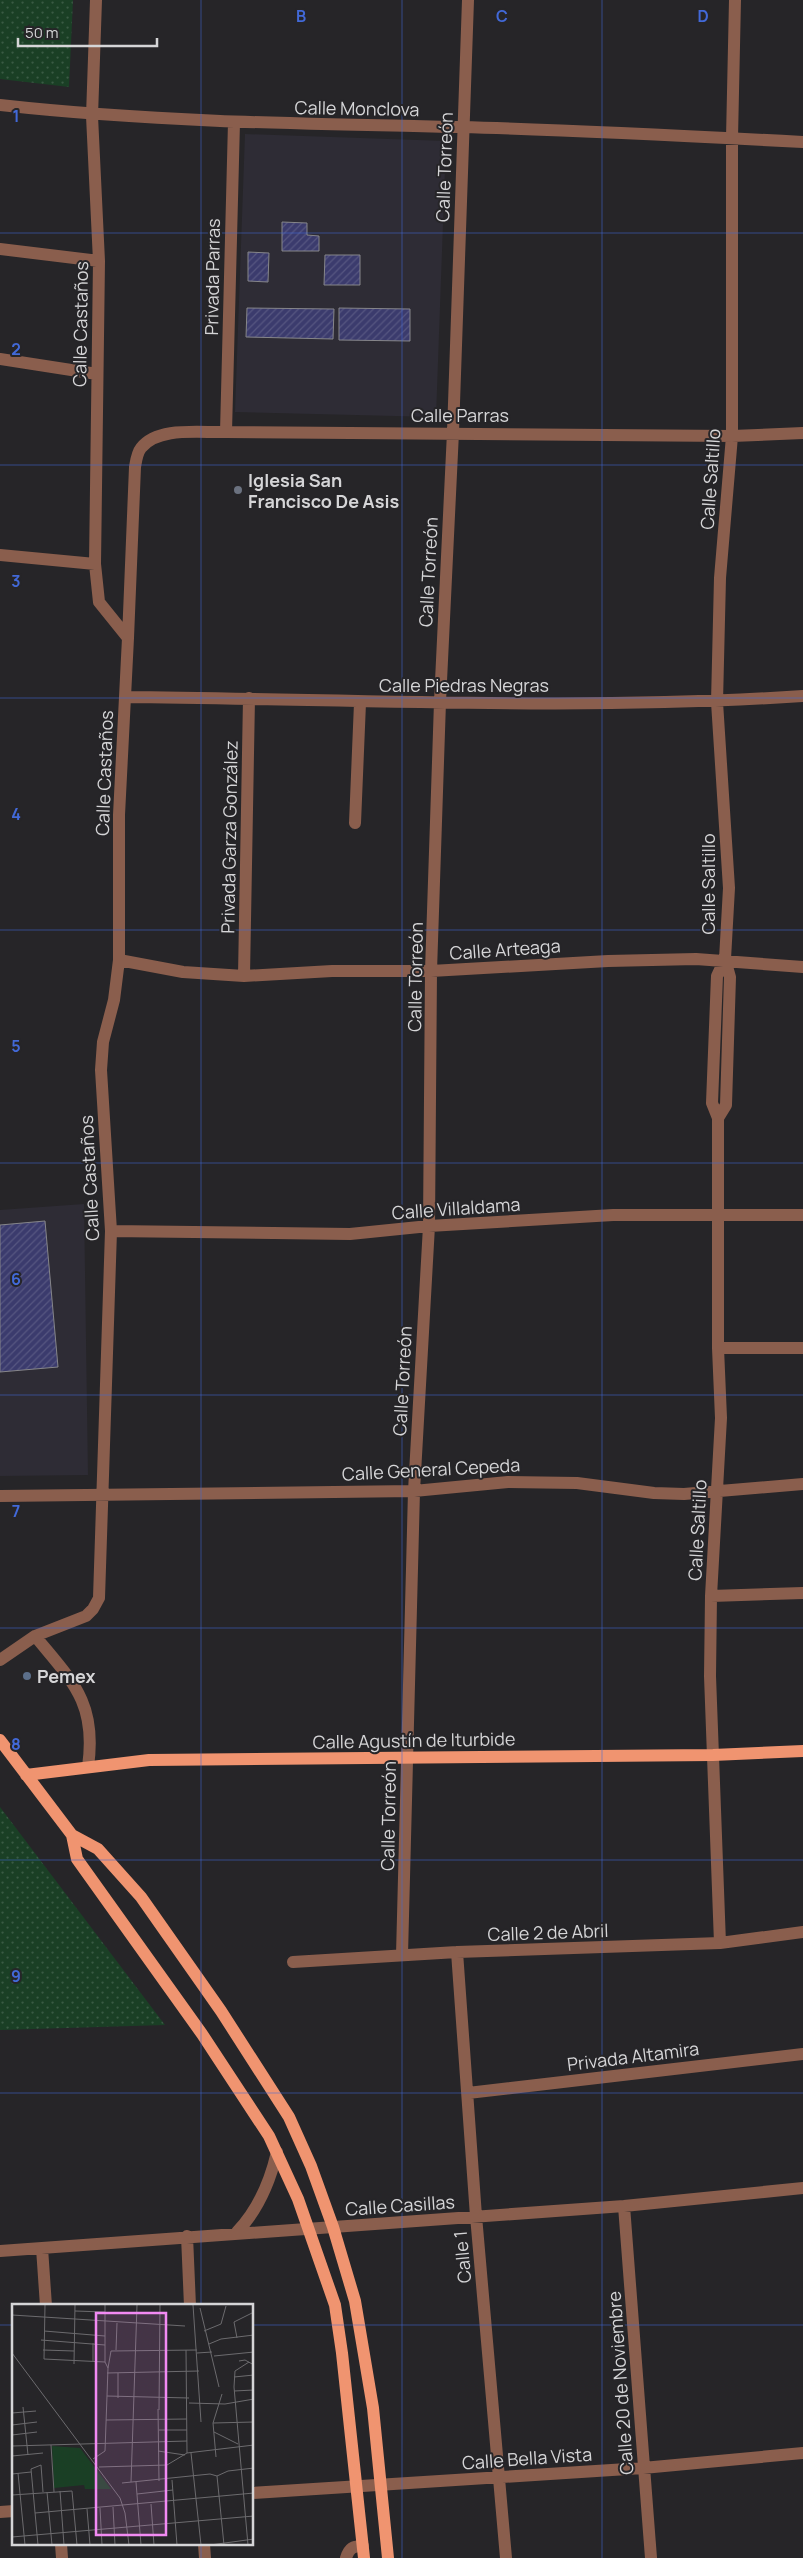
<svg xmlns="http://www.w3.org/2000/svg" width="803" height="2558" font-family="Manrope,sans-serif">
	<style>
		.built { fill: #2e2c35 }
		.park { fill: url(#park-dots) }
		.building { fill: url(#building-hatch); stroke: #86868a }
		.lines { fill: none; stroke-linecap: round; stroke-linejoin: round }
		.minor { stroke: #8a5e4d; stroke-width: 12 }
		.major { stroke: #f09470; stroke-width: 12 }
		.grid { fill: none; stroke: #4269d8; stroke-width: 1; stroke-opacity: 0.55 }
		.worship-dot { fill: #6b7280; stroke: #262528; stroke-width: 2 }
		.service-dot { fill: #5c6f8a; stroke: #262528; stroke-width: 2 }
		.labels { text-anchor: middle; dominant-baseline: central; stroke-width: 4; stroke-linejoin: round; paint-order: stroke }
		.street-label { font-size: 18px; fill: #d5d5d7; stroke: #262528 }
		.poi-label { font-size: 18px; font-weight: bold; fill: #d5d5d7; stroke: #262528; text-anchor: start }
		.inset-road { fill: none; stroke: #6c6b6e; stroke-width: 1 }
		.view { fill: #f28af3; fill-opacity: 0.15; stroke: #f28af3; stroke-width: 2.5 }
		.inset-edge { fill: none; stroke: #d5d5d7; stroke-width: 2.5 }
		.grid-label { font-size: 16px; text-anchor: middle; font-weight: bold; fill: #4269d8; stroke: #262528; stroke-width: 4; stroke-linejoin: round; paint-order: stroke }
	</style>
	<defs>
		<pattern id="park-dots" width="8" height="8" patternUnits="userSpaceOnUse" patternTransform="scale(1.25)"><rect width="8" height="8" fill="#1a3f25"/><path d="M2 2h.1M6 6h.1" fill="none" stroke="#3a5a44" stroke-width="1.8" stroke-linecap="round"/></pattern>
		<pattern id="building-hatch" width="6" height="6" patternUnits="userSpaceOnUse" patternTransform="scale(1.25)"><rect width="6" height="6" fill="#3b3b6d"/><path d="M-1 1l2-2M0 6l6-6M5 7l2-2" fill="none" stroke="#565681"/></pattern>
	</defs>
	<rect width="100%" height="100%" fill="#262528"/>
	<path class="built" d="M245,134L446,141L436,417L235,412Z
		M84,1204L88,1475L0,1476V1210Z"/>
	<path class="park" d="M0,0H73L69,87L0,79Z
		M0,1807L165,2025L0,2030Z"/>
	<path class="building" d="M282,222L307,223V235L319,236V251H282Z
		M248,252L269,253L268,282L248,281Z
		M325,255H360V285H324Z
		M247,308L334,309L333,339L246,337Z
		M339,308L410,309V341L339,340Z
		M45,1221L58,1367L0,1372V1225Z"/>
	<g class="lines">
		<path class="minor" d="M0,105C153,122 306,124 460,127C574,130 689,136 803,142
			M0,249L99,261
			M0,359L97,374
			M226,432L234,122
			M0,555L95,564
			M128,638L135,467C136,461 137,453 141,448C158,426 201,433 226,432L732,436L803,433
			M125,697C351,699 577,711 803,696
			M355,823L360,703
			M119,960L183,972L244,976L332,971H431L608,961L696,959L803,967
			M244,976L249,698
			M718,1118L726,1105L730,977L725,959L729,888L717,702L720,578L732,436V138L735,0
			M111,1231L350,1234L429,1226L613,1215H803
			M718,1348H803
			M0,1496L414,1491L508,1482L577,1483L654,1493L684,1494L803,1484
			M711,1596L803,1593
			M35,1636C73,1682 97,1703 88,1767
			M0,1660L35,1636L86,1616L93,1609L99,1598L111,1231L101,1070L103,1042L114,1000L119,960V815L128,638L99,602L95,564L99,261L92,116L96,0
			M720,1943L710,1676L711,1596L721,1418L718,1348V1118L712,1103L717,976L725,959
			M457,1952L476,2216L506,2558
			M402,1955L414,1491L429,1226L431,971L440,702L453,432L468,0
			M293,1962L457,1952L720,1943L803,1932
			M468,2093L803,2054
			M624,2206L651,2558
			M237,2232C259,2209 270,2182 277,2152
			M187,2236L190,2306
			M42,2248L46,2306
			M0,2251L624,2206L803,2188
			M252,2493L643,2468L803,2453
			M0,2512L14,2511
			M61,2544L62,2558
			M204,2544L205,2558
			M346,2558C349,2548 353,2546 363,2546"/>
		<path class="major" d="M0,1740L72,1835L98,1849L141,1897L221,2011L289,2117L311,2166L333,2227L355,2301L373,2408L388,2558
			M26,1775L149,1760L713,1755L803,1751
			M72,1835L77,1859L202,2034L269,2136L298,2199L335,2305L342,2353L364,2558"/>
	</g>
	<path class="grid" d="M201,0V2306M402,0V2558M602,0V2558M0,233H803M0,465H803M0,698H803M0,930H803M0,1163H803M0,1395H803M0,1628H803M0,1860H803M0,2093H803M0,2325H14M252,2325H803M201,2544V2558"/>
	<circle class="worship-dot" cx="238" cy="490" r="5"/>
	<circle class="service-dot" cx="27" cy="1676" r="5"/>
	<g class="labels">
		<g class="street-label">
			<text transform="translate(357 108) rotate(1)">Calle Monclova</text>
			<text transform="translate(444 167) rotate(-88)">Calle Torreón</text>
			<text transform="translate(212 277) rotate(-89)">Privada Parras</text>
			<text transform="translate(80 324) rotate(-89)">Calle Castaños</text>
			<text x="460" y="415">Calle Parras</text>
			<text transform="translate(710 479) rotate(-86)">Calle Saltillo</text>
			<text transform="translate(428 572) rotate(-87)">Calle Torreón</text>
			<text x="464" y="685">Calle Piedras Negras</text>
			<text transform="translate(104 773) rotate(-88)">Calle Castaños</text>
			<text transform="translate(229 837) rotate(-89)">Privada Garza González</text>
			<text transform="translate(708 884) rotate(-90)">Calle Saltillo</text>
			<text transform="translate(505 949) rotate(-4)">Calle Arteaga</text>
			<text transform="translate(415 977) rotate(-89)">Calle Torreón</text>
			<text transform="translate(89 1178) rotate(-93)">Calle Castaños</text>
			<text transform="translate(456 1208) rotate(-4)">Calle Villaldama</text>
			<text transform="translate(402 1381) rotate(-87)">Calle Torreón</text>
			<text transform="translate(431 1469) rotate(-3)">Calle General Cepeda</text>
			<text transform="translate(697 1530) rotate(-87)">Calle Saltillo</text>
			<text transform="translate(414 1740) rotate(-1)">Calle Agustín de Iturbide</text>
			<text transform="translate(388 1816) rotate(-89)">Calle Torreón</text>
			<text transform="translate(548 1932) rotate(-2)">Calle 2 de Abril</text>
			<text transform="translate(633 2056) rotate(-7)">Privada Altamira</text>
			<text transform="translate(400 2205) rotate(-4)">Calle Casillas</text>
			<text transform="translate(462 2257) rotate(-95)">Calle 1</text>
			<text transform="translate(620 2383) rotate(-94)">Calle 20 de Noviembre</text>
			<text transform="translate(527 2458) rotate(-4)">Calle Bella Vista</text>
		</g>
		<g class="poi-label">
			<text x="248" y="480">Iglesia San<tspan x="248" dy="21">Francisco De Asis</tspan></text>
			<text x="37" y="1676">Pemex</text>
		</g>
	</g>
	<g transform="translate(12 2304)">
		<rect width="241" height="241" fill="#262528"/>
		<path d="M40,142L68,144L99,185H73L72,181L42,184Z" fill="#1a3f25"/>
		<path class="inset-road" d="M33,1L32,55L93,58M181,1L189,118M188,4L207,83M63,7L93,8M0,11L173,22M32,27L93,32M192,27L209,20L214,2M225,34L222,18L242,8M29,36L93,41M197,40L209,35L242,31M31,46L62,47M104,46L105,19M174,46L175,149M0,49L108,194L113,209L117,241M185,49L200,48M202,52L242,48M81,57V39M227,57L233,56L242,61M62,60L63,1M96,64L99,47L185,46M95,69L187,67M222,73L242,71M222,87L242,86M95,92L177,94M106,94V69M177,99L213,100L242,95M11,103L16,151M146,105L147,177M147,106L148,1M0,109L24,107M94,116L175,115M201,119L242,118M0,121L25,118M147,126H175M202,128L226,140M0,131L25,128M39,141L42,188M0,142L175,137M146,147L173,151M179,149L189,241M0,152L31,149M204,153L201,119L210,90M81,155L93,147L96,64L93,58V1M29,161L31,188M87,163L155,161L175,149L242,141M6,169L13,241M0,170L19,168M205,172L212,241M160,176L165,241M119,178L125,1M124,178L129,241M110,179L198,170L205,172L216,167L242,164M48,187L52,241M35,188L40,241M125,190L161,186M0,191L60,187L65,241M139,200L142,241M101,203L103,241M88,204L90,241M75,205L78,241M23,209L242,189M0,233L242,212M26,241L19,165L29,161M198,241L242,235M236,241L222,83L223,67L237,58"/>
		<path class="view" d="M84,9H154V231H84Z"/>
		<rect width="241" height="241" class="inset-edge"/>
	</g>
	<g class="grid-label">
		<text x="301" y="22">B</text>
		<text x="502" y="22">C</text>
		<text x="703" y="22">D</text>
		<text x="16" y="122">1</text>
		<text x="16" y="355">2</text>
		<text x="16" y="587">3</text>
		<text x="16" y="820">4</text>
		<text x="16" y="1052">5</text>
		<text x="16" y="1285">6</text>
		<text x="16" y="1517">7</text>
		<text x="16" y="1750">8</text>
		<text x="16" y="1982">9</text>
	</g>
	<path d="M18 38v8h139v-8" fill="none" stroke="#d5d5d7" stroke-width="2.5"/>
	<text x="25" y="38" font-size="15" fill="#d5d5d7" stroke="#262528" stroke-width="4" paint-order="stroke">50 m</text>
</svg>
